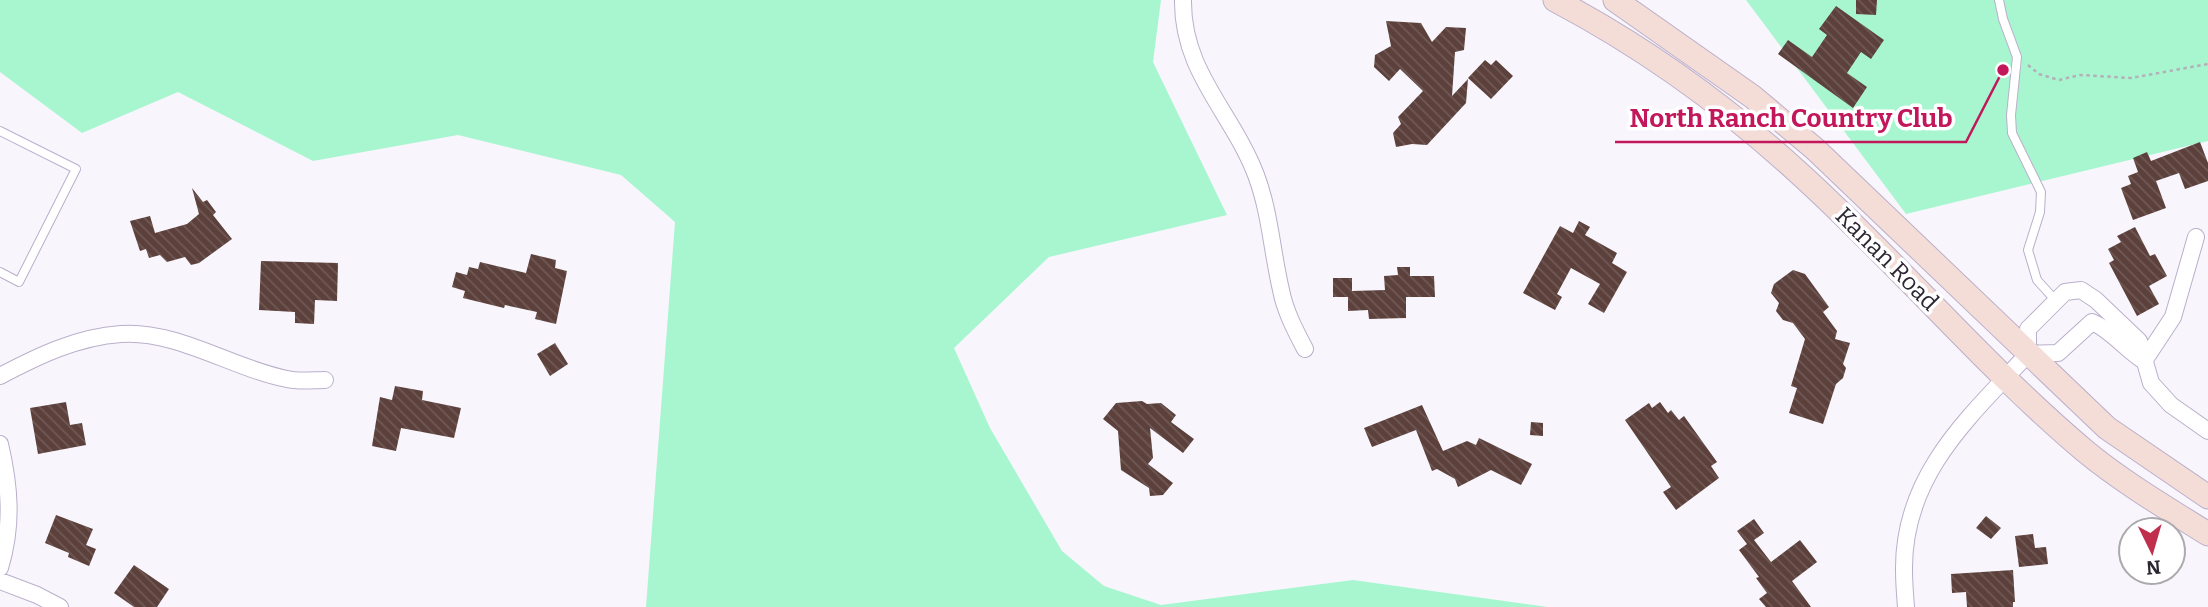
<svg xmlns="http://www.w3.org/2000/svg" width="2208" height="607" font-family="Bitter,serif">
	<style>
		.grass { fill: #a8f6d0 }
		.building { fill: url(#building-back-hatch) }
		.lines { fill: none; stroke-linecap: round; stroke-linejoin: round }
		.lane-casing { stroke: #baafcb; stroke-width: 10 }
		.street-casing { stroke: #baafcb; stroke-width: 18 }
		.secondary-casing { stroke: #baafcb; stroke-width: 25 }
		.path { stroke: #b3b0b7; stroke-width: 2.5; stroke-dasharray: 3.5 3.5; stroke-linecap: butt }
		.lane { stroke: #fff; stroke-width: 8 }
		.street { stroke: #fff; stroke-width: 16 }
		.secondary { stroke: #f4dcd7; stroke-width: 23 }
		.labels { text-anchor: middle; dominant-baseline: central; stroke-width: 7; stroke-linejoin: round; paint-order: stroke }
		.street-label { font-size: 24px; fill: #2c2732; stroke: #fff }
		.leader { fill: none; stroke: #c2185b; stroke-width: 2.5 }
		.callout-dot { fill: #c2185b; stroke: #fff; stroke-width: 2.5 }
		.callout-label { font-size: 26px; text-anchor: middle; font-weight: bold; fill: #c2185b; stroke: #fff; stroke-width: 7; stroke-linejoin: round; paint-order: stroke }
	</style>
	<defs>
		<pattern id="building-back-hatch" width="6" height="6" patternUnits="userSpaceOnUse" patternTransform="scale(1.75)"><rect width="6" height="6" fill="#5c403b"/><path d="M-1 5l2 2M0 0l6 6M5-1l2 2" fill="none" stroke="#705956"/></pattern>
	</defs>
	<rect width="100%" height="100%" fill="#f8f6fc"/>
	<path class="grass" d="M0,0H1161L1153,62L1227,215L1049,257L954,348L990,428L1062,551L1104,586L1161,605L1353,580L1548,607H646L675,222L621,175L458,135L313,161L178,92L82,133L0,72Z
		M1746,0H2208V141L1906,214Z"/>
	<path class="building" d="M1856,0H1877L1876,15L1856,14Z
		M1836,6L1884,40L1871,59L1861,52L1847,73L1867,87L1853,108L1778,54L1788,40L1812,57L1827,35L1819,29Z
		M1386,21L1421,23L1432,42L1446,27L1466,28L1464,50L1455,52L1452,96L1468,79L1466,103L1427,145L1412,144L1396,147L1393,133L1401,124L1398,117L1423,91L1400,69L1389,81L1374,67L1375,55L1391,46Z
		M1485,60L1491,65L1496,60L1513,76L1491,99L1468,78Z
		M2200,142L2208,163V181L2185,189L2179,173L2156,181L2166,208L2133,220L2121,188L2131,184L2128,176L2138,172L2133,158L2147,152L2151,161Z
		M192,188L203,202L207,200L216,212L213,215L232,239L199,263L191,265L185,257L167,262L160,255L149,258L146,249L140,251L130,221L150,216L155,233L187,224L199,214Z
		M1579,221L1590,227L1585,235L1617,253L1612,263L1627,272L1604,313L1588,304L1600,284L1571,268L1557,294L1562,297L1555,310L1523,293L1560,226L1573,233Z
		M2135,227L2150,256L2155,254L2167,276L2149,286L2159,304L2137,316L2109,263L2114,260L2108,249L2121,242L2117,236Z
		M531,254L556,260L555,268L567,271L556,324L535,319L537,312L505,305L504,308L463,298L465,291L452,287L456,272L467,275L469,267L478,269L480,262L526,273Z
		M261,261L338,263L337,301L315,300L314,324L295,323V312L259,310Z
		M1397,267H1410V276H1434L1435,297H1406V318L1369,319L1368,310L1348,311V297H1333V278H1352V291L1385,290L1384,276L1398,275Z
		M1793,270L1805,274L1829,307L1823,312L1837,331L1835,339L1850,343L1843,364L1846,368L1843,378L1836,384L1823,424L1789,413L1797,388L1791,386L1805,339L1793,323L1783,320L1776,311L1779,303L1771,293L1774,284Z
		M555,343L568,364L550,376L537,354Z
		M395,386L423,391L422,400L461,408L454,438L401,428L396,451L372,446L380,397L392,400Z
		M1142,401L1147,404L1161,403L1176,415L1171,422L1194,439L1183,453L1150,428L1153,458L1148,464L1173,483L1163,495L1150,496L1149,488L1121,470L1118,431L1103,419L1116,403Z
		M66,402L70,425L82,423L86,445L38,454L30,408Z
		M1660,402L1668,413L1671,410L1679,420L1684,416L1717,462L1711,466L1719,478L1676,510L1663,492L1671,487L1625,420L1649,403L1652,408Z
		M1422,405L1443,451L1467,441L1476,445L1479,438L1532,464L1521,485L1491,470L1458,487L1455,479L1437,469L1432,471L1416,430L1372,447L1364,428Z
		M1531,422L1543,423V436L1530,435Z
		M56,515L93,529L86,545L96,549L89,566L68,557L69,553L45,543Z
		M1986,516L2001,528L1991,539L1976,528Z
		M1754,519L1764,533L1754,540L1771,562L1800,540L1817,562L1792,581L1811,607H1766L1759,599L1767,593L1756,578L1759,577L1739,550L1747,544L1737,531Z
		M2033,534L2035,548L2046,547L2048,564L2019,567L2015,536Z
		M134,565L169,589L157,607H134L114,593Z
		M2013,570L2015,602H2013V607H1967L1966,592L1952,593L1951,574Z"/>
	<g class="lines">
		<g class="lane-casing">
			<path id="lane" d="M1999,0L2003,19L2017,57L2011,115L2012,133L2041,192L2040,212L2028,250L2037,280L2056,301
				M0,131L76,169L19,282L0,272"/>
		</g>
		<g class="street-casing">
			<path id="street" d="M1183,0C1182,72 1232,112 1256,175C1270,212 1272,252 1281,290C1285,311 1295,330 1305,349
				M2028,354L2058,353L2092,322C2111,330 2126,350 2144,361
				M2144,361L2173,317L2196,237
				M0,376C38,356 77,337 121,334C177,330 234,369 287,379C299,382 313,380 325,380
				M0,444C10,487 13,525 0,568
				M0,581L37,595L60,607
				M1906,607C1905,595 1904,582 1904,570C1903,475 1969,417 2028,354V329L2065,292L2081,290L2096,300L2139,341L2151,383L2171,405L2208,431"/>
		</g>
		<g class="secondary-casing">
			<path id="secondary" d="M1555,0C1644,47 1726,106 1800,174C1898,263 1984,366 2085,451C2121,481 2168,509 2208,534
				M1615,0L1753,97L1815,149L2107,428L2208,497"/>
		</g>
		<path class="path" d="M2028,65L2039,74L2059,80L2080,75L2131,78L2208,64"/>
		<use href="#lane" class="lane"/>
		<use href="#street" class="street"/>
		<use href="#secondary" class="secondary"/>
	</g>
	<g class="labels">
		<g class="street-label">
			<text transform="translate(1887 259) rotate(45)">Kanan Road</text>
		</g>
	</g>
	<path class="leader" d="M2003 70L1966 142H1615"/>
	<circle class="callout-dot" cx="2003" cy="70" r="7"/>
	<g class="callout-label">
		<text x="1791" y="127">North Ranch Country Club</text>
	</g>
	<g transform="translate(2152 551) rotate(175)"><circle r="33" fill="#ffffff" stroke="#aba9ad" stroke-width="2"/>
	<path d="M0-5L12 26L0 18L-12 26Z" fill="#c02f4b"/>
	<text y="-10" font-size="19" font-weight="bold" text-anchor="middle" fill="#2c2732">N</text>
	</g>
</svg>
